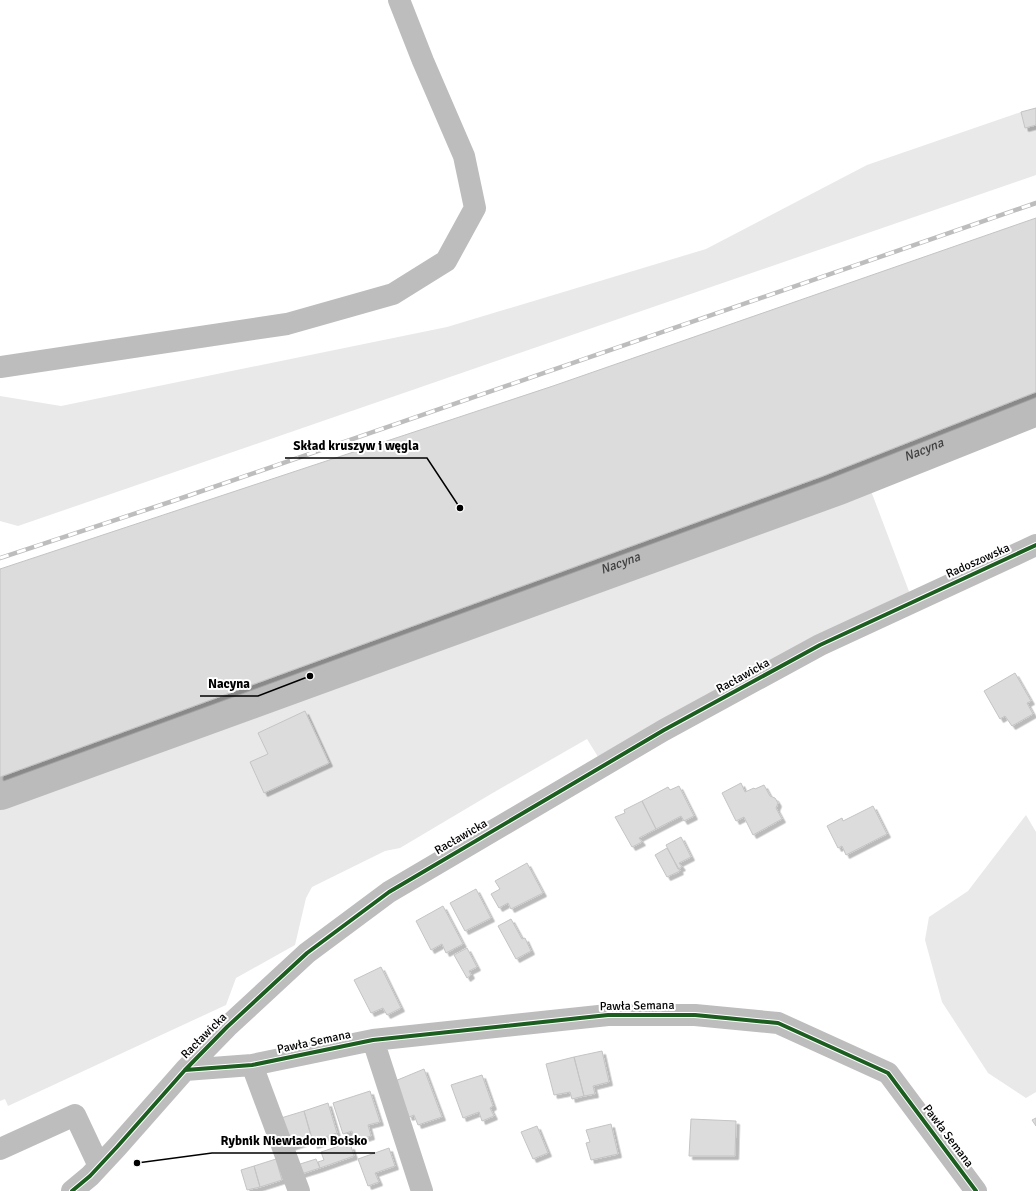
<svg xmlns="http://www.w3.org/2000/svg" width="1036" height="1191" font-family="Signika,sans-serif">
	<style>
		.green { fill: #e9e9e9 }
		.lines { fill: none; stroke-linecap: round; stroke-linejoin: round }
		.river { stroke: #bbb; stroke-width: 42 }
		.building { fill: #dcdcdc; stroke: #c4c4c4; filter: url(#shadow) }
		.minor { stroke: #bdbdbd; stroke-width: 22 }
		.rail-casing { stroke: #bdbdbd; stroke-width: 4.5 }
		.rail { stroke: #fff; stroke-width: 3; stroke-dasharray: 9; stroke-linecap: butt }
		.cycleway-casing { stroke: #fff; stroke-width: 6 }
		.cycleway { stroke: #1b5e20; stroke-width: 4 }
		.labels { text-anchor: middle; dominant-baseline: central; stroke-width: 4; stroke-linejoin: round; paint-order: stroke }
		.street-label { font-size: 12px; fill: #000; stroke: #fff }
		.water-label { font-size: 13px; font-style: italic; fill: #3f3f3f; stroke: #fff }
		.leader { fill: none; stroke: #000; stroke-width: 1.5 }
		.callout-dot { fill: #000; stroke: #fff; stroke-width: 1.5 }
		.callout-label { font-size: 13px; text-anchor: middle; font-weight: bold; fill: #000; stroke: #fff; stroke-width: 4; stroke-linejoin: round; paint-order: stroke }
	</style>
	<defs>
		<filter id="shadow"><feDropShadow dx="3.5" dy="3.5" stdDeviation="0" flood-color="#0004"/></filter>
	</defs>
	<rect width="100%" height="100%" fill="#fff"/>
	<path class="green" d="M1021,112L1025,128L1036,125V175L18,526L0,521V396L61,406L447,327L706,249L867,165Z
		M868,483L910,594L600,760L587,739L491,794L400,848L385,851L312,887L306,898L295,945L236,978L226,1005L8,1106L5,1099L0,1101V796L243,709L557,603Z
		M1026,815L1036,832V1092L1026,1098L988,1073L942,1002L925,940L929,917L968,891Z"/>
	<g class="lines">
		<path class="river" id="s1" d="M0,789L838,484L1036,405"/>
	</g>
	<path class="building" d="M1036,108V125L1025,128L1021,112Z
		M1036,218V392L823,476L0,777V569L553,386Z
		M1015,673L1031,701L1027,703L1033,714L1012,726L1005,716L1000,719L984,691Z
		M305,711L329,763L264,793L250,762L268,754L258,733Z
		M741,783L745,792L754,788L755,789L764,785L770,796L775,798L778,803L776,808L782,819L753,835L744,817L736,821L722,793Z
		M679,786L694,816L684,821L681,816L656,829L642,801L668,787L670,790Z
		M642,801L656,829L639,838L642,842L632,847L615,817L625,813L624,810Z
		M873,806L887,834L846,855L842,846L838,848L827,826L842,818L843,821Z
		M681,837L691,857L679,863L682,867L678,869L666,845Z
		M667,848L680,871L667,877L655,855Z
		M527,863L543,893L511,909L508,903L499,908L491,894L500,889L495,881Z
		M476,889L491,918L465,931L450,903Z
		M443,906L463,944L446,953L442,944L431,950L416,921Z
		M511,919L522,939L525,938L531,951L516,959L498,926Z
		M467,948L477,967L469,971L471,975L467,978L454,955Z
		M381,967L401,1008L387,1015L383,1008L371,1013L354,980Z
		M602,1051L609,1082L593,1086L595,1094L584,1096L574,1057Z
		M574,1057L584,1096L572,1099L570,1092L554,1095L546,1064Z
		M424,1069L442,1117L418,1125L414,1115L409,1117L395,1081Z
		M482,1075L493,1106L490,1108L494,1116L482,1121L479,1112L463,1118L451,1085Z
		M370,1091L380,1122L368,1125L371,1136L355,1141L352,1131L343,1134L333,1103Z
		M328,1103L337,1133L319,1139L320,1143L314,1145L304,1111Z
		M304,1111L312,1140L290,1147L281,1118Z
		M1036,1118V1126L1032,1120Z
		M691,1119L736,1121L735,1156H689Z
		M611,1124L618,1154L591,1160L586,1143L590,1142L586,1130Z
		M537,1126L548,1153L533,1159L521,1132Z
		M345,1144L346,1147L351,1146L354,1156L320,1168L318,1162L324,1160L321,1152Z
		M389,1148L395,1166L375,1173L379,1182L368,1186L358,1159Z
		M276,1159L282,1180L260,1187L254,1166Z
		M316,1159L320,1168L301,1174L297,1165Z
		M254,1166L260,1187L247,1190L241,1170Z"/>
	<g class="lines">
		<path class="minor" d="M0,367L287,324L393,294L446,261L475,208L464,156L423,61L399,0
			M373,1040L422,1191
			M252,1065L299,1191
			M185,1070L252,1065L373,1040L608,1015H695L778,1023L888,1073L976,1191
			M0,1149L75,1115L99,1166
			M72,1191L90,1176L117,1147L185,1070L227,1027L307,953L389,892L664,730L820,645L1036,545"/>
		<g class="rail-casing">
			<path id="rail" d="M0,558L173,501L1036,203"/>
		</g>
		<use href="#rail" class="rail"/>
		<g class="cycleway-casing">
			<path id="cycleway" d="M185,1070L252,1065L373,1040L608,1015H695L778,1023L888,1073L976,1191
				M72,1191L90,1176L117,1147L185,1070L227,1027L307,953L389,892L664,730L820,645L1036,545"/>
		</g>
		<use href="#cycleway" class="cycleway"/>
	</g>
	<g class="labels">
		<g class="street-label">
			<text transform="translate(978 561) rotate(-24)">Radoszowska</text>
			<text transform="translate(743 676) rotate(-29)">Racławicka</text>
			<text transform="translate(461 837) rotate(-30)">Racławicka</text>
			<text transform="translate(637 1006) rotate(-1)">Pawła Semana</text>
			<text transform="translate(204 1036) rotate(-45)">Racławicka</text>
			<text transform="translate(314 1042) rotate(-12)">Pawła Semana</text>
			<text transform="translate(948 1136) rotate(53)">Pawła Semana</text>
		</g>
		<g class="water-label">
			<text stroke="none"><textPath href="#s1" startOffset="984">Nacyna</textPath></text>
			<text stroke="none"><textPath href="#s1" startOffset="660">Nacyna</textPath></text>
		</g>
	</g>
	<path class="leader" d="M460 508L427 458H285M310 676L258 696H200M137 1163L212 1153H375"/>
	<g class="callout-dot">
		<circle cx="460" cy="508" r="4"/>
		<circle cx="310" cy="676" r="4"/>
		<circle cx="137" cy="1163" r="4"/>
	</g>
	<g class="callout-label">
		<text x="356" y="450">Skład kruszyw i węgla</text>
		<text x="229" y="688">Nacyna</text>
		<text x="294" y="1145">Rybnik Niewiadom Boisko</text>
	</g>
</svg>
